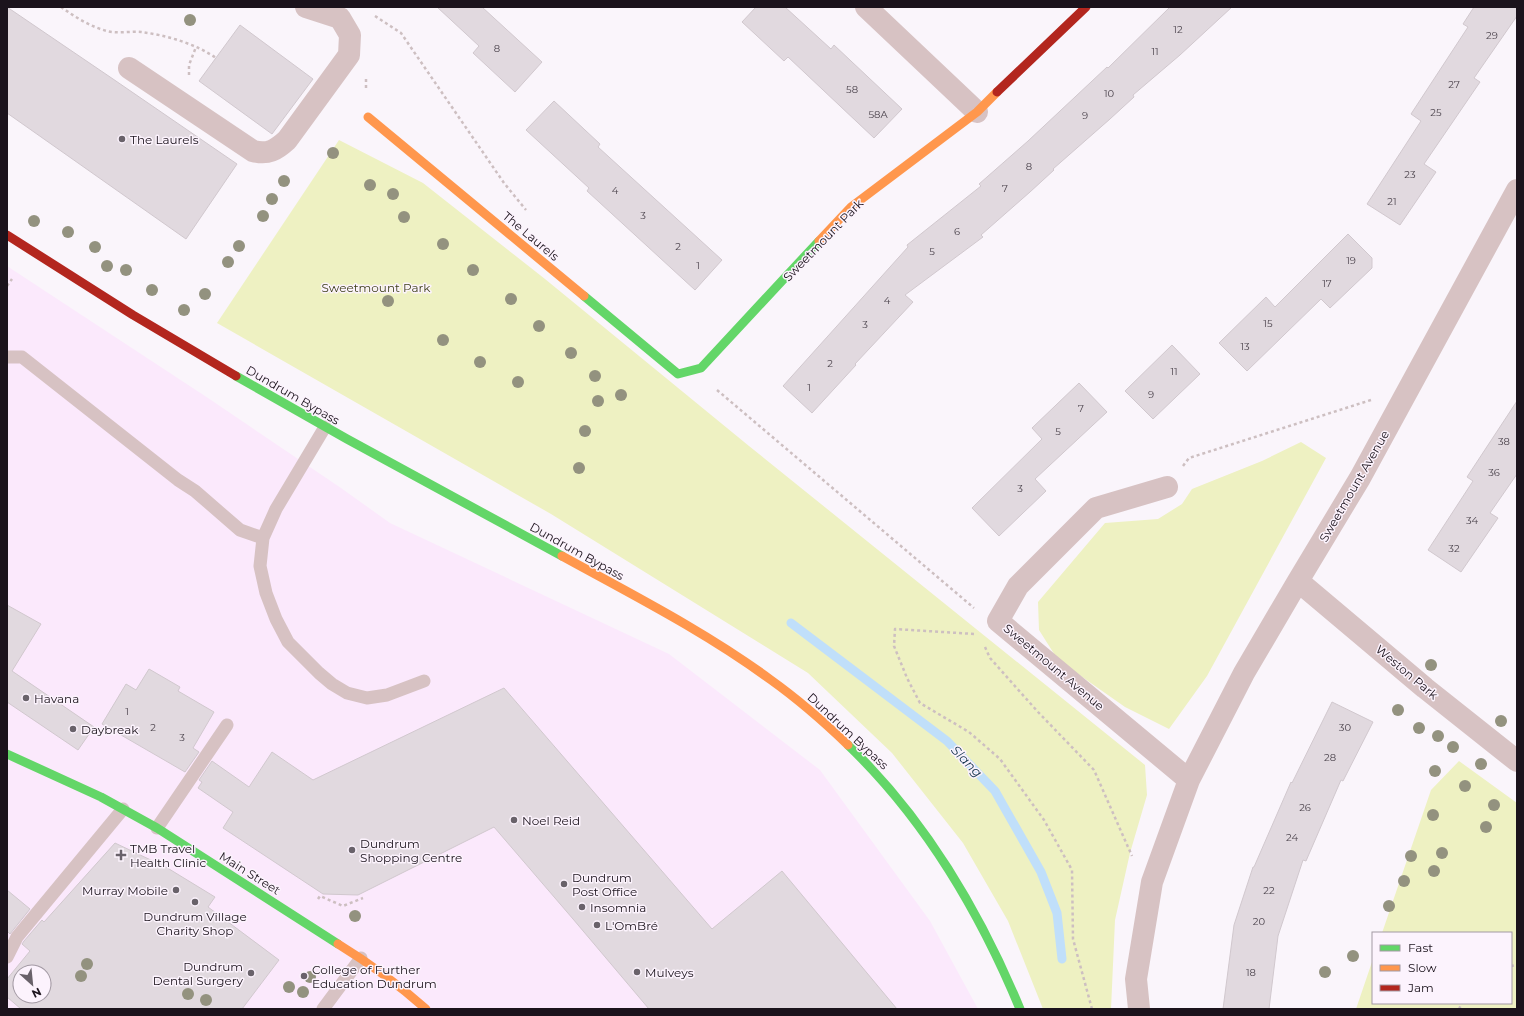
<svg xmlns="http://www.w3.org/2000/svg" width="1524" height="1016" font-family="Montserrat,sans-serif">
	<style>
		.built { fill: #fbe9fc; fill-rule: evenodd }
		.green { fill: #eef1c2 }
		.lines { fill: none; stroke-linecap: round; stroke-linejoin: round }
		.stream { stroke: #c0dffa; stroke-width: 9 }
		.building { fill: #e1d9df; stroke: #d1c8ce; fill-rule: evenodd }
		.path { stroke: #cdbfc1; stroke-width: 2.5; stroke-dasharray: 3 3; stroke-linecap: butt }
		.lane { stroke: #d7c2c3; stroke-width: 13 }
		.street { stroke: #d7c2c3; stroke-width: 22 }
		.fast { stroke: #63d668; stroke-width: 9 }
		.slow { stroke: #ff974d; stroke-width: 9 }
		.jam { stroke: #b3261e; stroke-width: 9 }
		.tree { fill: #93927f }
		.poi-dot { fill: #69626a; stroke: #fcf3fd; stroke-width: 1.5 }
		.labels { text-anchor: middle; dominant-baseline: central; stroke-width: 3; stroke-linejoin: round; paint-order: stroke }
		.number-label { font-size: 10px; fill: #4c444d }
		.poi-label { font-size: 12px; fill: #1b131c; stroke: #fcf3fd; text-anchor: start }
		.street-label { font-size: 12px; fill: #1b131c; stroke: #fcf3fd }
		.park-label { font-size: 12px; fill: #3e4119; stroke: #fcf3fd }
		.water-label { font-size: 13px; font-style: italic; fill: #12334c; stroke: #fcf3fd }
	</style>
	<rect width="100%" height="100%" fill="#faf5fb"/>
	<path class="built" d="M7,266L208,398L341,488L390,523L669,654L820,770L930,921L978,1009H7ZM20,972H44V996H20Z"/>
	<path class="green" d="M339,140L423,183L545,279L749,446L1145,765L1147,795L1130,853L1115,920L1111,1009H1043L1008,921L963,843L892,753L808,673L551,514L217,323Z
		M1301,442L1326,458L1207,676L1169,729L1125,707L1058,660L1039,630L1038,602L1105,523L1158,519L1182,504L1192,489L1262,461Z
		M1459,761L1517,803V1009H1356L1373,959V1003H1511V933H1382L1431,790Z"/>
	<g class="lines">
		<path class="stream" d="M791,623L947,741L995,791L1041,872L1057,913L1062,959"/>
	</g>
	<path class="building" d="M7,7L113,79L237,164L186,239L7,113Z
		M437,7H482L542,62L515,92L473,53L479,46Z
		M756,7H785L831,49L834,45L902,109L874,138L788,57L784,61L742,22Z
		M1170,7H1232L1180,55L1133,95L1134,97L1110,119L1053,169L1054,170L1030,192L981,235L983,237L905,295L913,302L855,364L856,365L812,413L783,386L908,247L907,245L981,186L979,184L1028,141L1107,67L1108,68Z
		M1474,7H1517V16L1474,78L1480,82L1424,164L1436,172L1400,225L1367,204L1421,121L1411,114L1468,27L1463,24Z
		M240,25L313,79L272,134L199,81Z
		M554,101L600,144L598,147L722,260L695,290L587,191L589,188L526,130Z
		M1348,234L1372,258V268L1330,308L1321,299L1247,371L1219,343L1266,297L1275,307Z
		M1172,345L1200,374L1153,419L1125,391Z
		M1079,383L1107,412L1035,479L1046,491L999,536L972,508L1042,439L1032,428Z
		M1517,401V474L1490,513L1498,518L1461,572L1428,550L1473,481L1467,477Z
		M7,605L41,624L12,671L94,727L78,750L7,702Z
		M149,669L180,687L178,691L214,712L193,748L199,752L185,772L102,724L126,684L136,690Z
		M504,688L712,929L782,871L897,1009H649L573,919L494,827L358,895L323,894L223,828L233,812L198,788L202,782L199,780L212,761L249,787L272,752L313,780Z
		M1332,702L1373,722L1343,781L1341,780L1306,861L1303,860L1278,936L1269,1009H1223L1234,925L1253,867H1254L1291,782L1292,783Z
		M115,843L155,862L156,861L215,897L208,907L279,960L242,1009H21L7,997V979L30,951L22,944L24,941L42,920L44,922ZM20,972H44V996H20Z
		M7,890L30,909L10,934L7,931Z"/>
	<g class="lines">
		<path class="path" d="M61,7C75,17 91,27 107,31C118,34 130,31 141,32C166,35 196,44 216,58
			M375,16L401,33L504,183L526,210
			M189,75V65L196,47
			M366,79V90
			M7,286L12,279
			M717,390L974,608
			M1183,466L1189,458L1371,400
			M974,634L895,629L894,646L907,678L920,703L969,732L1000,759L1044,820L1072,870L1073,939L1092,1009
			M985,647L990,658L1038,712L1094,770L1132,856
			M318,899L320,896L343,906L363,898
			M1511,966L1517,965
			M1459,1009L1462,1003"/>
		<path class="lane" d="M7,357H22L178,480L195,491L240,530L263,538
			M325,427L276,509L263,538L260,566L266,593L276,619L288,642L319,673L332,684L347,693L367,698L387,695L424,681
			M157,828L227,725
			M7,957L17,937L123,809
			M323,1009L361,958"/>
		<path class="street" d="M866,7L977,112
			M129,68L253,151C268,155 276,150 287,140L349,55L350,35L340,18L306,7
			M1167,487L1096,508L1018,586L998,621L1189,780
			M1298,581L1425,688L1517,761
			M1139,1009L1136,979L1152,882L1189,780L1244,673L1298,581L1360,478L1517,190"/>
		<path class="fast" d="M584,296L678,374L701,368L819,241
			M236,376L347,439L562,556
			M848,745C925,819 979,910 1020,1009
			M7,754L101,797L157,828L338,944"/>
		<path class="slow" d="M368,117L584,296
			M819,241L851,207L977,112L997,92
			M562,556C633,595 706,632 771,680C799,700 824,722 848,745
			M338,944C369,963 399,985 426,1009"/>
		<path class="jam" d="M997,92L1086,7
			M7,235L133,315L236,376"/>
	</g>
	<g class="tree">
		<circle cx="190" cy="20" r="6"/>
		<circle cx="333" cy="153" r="6"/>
		<circle cx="284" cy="181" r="6"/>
		<circle cx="370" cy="185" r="6"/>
		<circle cx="393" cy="194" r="6"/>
		<circle cx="272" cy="199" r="6"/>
		<circle cx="263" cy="216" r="6"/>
		<circle cx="404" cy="217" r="6"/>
		<circle cx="34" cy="221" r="6"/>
		<circle cx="68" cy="232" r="6"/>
		<circle cx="443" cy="244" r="6"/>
		<circle cx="239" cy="246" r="6"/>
		<circle cx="95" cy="247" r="6"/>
		<circle cx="228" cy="262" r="6"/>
		<circle cx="107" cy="266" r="6"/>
		<circle cx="126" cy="270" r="6"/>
		<circle cx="473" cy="270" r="6"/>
		<circle cx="152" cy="290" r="6"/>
		<circle cx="205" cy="294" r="6"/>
		<circle cx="511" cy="299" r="6"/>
		<circle cx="388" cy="301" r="6"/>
		<circle cx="184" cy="310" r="6"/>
		<circle cx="539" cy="326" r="6"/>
		<circle cx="443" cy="340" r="6"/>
		<circle cx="571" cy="353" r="6"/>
		<circle cx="480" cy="362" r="6"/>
		<circle cx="595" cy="376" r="6"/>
		<circle cx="518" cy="382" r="6"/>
		<circle cx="621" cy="395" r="6"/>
		<circle cx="598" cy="401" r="6"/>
		<circle cx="585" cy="431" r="6"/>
		<circle cx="579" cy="468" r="6"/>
		<circle cx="1431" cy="665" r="6"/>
		<circle cx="1398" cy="710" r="6"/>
		<circle cx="1501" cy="721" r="6"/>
		<circle cx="1419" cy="728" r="6"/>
		<circle cx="1438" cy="736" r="6"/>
		<circle cx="1453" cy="747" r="6"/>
		<circle cx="1481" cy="764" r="6"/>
		<circle cx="1435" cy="771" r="6"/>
		<circle cx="1465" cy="786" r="6"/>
		<circle cx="1494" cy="805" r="6"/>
		<circle cx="1433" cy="815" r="6"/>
		<circle cx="1486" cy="827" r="6"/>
		<circle cx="1442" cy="853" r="6"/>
		<circle cx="1411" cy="856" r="6"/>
		<circle cx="1434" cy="871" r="6"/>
		<circle cx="1404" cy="881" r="6"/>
		<circle cx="1389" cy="906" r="6"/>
		<circle cx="355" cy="916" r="6"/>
		<circle cx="1353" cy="956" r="6"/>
		<circle cx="87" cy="964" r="6"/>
		<circle cx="1325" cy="972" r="6"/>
		<circle cx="81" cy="976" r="6"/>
		<circle cx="310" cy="977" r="6"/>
		<circle cx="289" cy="987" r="6"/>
		<circle cx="303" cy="992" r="6"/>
		<circle cx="188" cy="994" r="6"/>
		<circle cx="206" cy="1000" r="6"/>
	</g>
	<g class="poi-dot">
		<circle cx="122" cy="139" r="4"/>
		<circle cx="26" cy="698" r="4"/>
		<circle cx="73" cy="729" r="4"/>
		<circle cx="514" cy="820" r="4"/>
		<circle cx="352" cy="850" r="4"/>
		<path d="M119 849h4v4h4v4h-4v4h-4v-4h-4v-4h4z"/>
		<circle cx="564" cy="884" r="4"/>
		<circle cx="176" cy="890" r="4"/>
		<circle cx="195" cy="902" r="4"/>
		<circle cx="582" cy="907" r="4"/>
		<circle cx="597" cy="925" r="4"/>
		<circle cx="637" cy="972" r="4"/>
		<circle cx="251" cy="973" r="4"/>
		<circle cx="304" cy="976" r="4"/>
	</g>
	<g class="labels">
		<g class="number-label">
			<text x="1178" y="29">12</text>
			<text x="1492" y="35">29</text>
			<text x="497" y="48">8</text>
			<text x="1155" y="51">11</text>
			<text x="1454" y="84">27</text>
			<text x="852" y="89">58</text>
			<text x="1109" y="93">10</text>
			<text x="1436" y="112">25</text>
			<text x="878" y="114">58A</text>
			<text x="1085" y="115">9</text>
			<text x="1029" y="166">8</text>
			<text x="1410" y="174">23</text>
			<text x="1005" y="188">7</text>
			<text x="615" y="190">4</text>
			<text x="1392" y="201">21</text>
			<text x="643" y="215">3</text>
			<text x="957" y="231">6</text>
			<text x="678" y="246">2</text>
			<text x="932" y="251">5</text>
			<text x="1351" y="260">19</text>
			<text x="698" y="265">1</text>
			<text x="1327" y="283">17</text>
			<text x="887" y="300">4</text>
			<text x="1268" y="323">15</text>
			<text x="865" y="324">3</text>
			<text x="1245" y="346">13</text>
			<text x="830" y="363">2</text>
			<text x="1174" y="371">11</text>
			<text x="809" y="387">1</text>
			<text x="1151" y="394">9</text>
			<text x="1081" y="408">7</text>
			<text x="1058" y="431">5</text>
			<text x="1504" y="441">38</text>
			<text x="1494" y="472">36</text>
			<text x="1020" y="488">3</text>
			<text x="1472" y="520">34</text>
			<text x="1454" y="548">32</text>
			<text x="127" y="711">1</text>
			<text x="153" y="727">2</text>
			<text x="1345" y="727">30</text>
			<text x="182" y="737">3</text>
			<text x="1330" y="757">28</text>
			<text x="1305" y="807">26</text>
			<text x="1292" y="837">24</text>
			<text x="1269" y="890">22</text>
			<text x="1259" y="921">20</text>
			<text x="1251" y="972">18</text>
		</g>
		<g class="poi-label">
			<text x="130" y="139">The Laurels</text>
			<text x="34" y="698">Havana</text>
			<text x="81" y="729">Daybreak</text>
			<text x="522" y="820">Noel Reid</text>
			<text x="360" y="843">Dundrum<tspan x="360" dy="14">Shopping Centre</tspan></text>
			<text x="130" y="848">TMB Travel<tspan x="130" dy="14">Health Clinic</tspan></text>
			<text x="572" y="877">Dundrum<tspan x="572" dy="14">Post Office</tspan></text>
			<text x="168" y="890" text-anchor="end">Murray Mobile</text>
			<text x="590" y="907">Insomnia</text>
			<text x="195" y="916" text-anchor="middle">Dundrum Village<tspan x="195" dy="14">Charity Shop</tspan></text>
			<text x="605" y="925">L'OmBré</text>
			<text x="243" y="966" text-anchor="end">Dundrum<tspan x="243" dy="14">Dental Surgery</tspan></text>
			<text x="312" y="969">College of Further<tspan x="312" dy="14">Education Dundrum</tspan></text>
			<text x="645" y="972">Mulveys</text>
		</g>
		<g class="street-label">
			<text transform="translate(531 236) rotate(40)">The Laurels</text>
			<text transform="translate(823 240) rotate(-46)">Sweetmount Park</text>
			<text transform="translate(293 395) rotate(30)">Dundrum Bypass</text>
			<text transform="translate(1354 486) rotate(-60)">Sweetmount Avenue</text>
			<text transform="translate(577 551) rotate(29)">Dundrum Bypass</text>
			<text transform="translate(1054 667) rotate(40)">Sweetmount Avenue</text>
			<text transform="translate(1407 672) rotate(40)">Weston Park</text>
			<text transform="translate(848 731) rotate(43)">Dundrum Bypass</text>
			<text transform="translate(250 873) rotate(32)">Main Street</text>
		</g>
		<g class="park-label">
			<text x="376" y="287">Sweetmount Park</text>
		</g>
		<g class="water-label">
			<text transform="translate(967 761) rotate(46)">Slang</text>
		</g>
	</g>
	<rect width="1524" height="1016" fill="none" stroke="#1b131c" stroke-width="16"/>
	<rect x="1372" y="932" width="140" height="72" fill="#fcf3fd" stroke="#a299a3"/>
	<rect x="1380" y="945" width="20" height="6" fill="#63d668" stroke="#a299a3"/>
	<text x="1408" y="952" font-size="12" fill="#1b131c">Fast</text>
	<rect x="1380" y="965" width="20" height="6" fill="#ff974d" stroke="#a299a3"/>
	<text x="1408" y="972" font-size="12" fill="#1b131c">Slow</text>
	<rect x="1380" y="985" width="20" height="6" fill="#b3261e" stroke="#a299a3"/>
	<text x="1408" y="992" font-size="12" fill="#1b131c">Jam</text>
	<g transform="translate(32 984) rotate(153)"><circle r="19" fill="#fcf3fd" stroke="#a299a3"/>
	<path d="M0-3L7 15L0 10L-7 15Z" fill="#69626a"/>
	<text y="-6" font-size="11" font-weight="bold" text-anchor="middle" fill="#1b131c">N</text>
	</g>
</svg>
